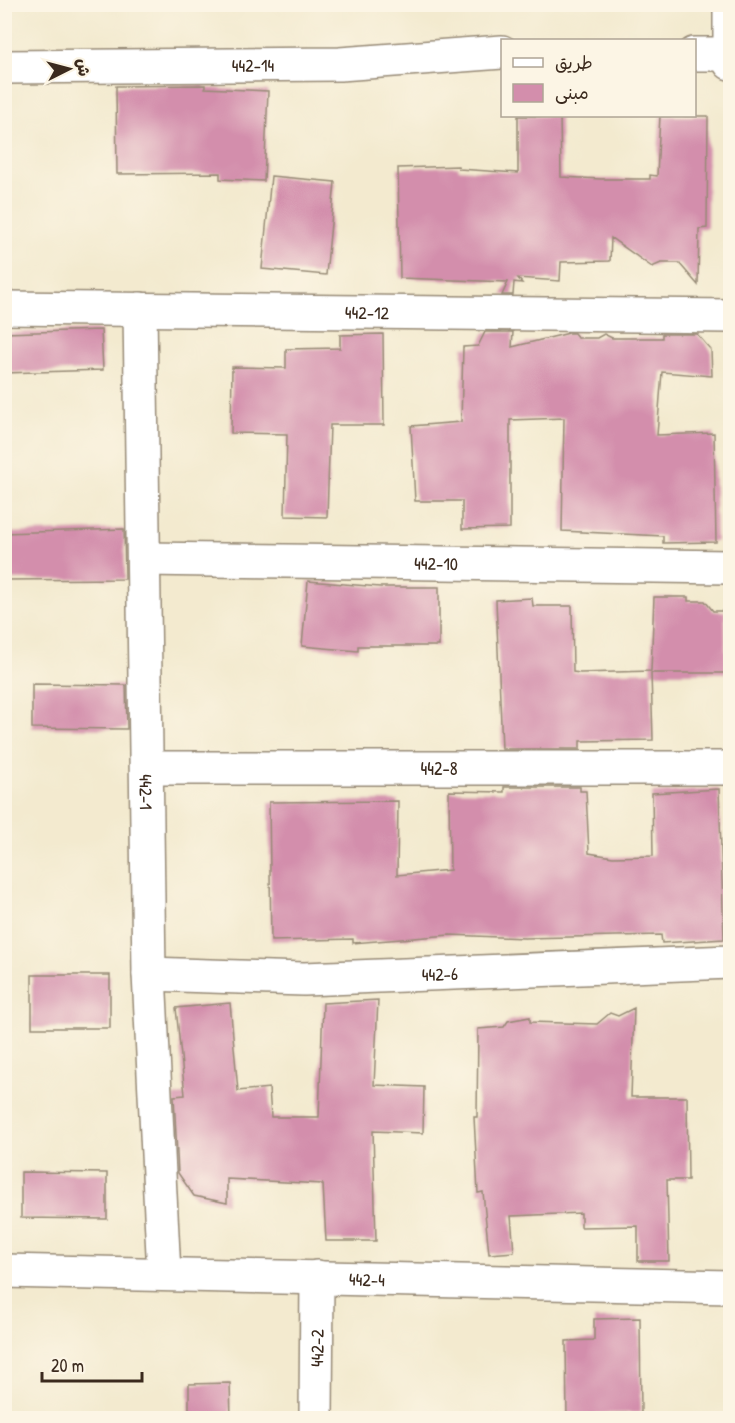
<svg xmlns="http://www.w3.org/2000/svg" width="735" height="1423" font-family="'Patrick Hand','Playpen Sans Arabic',sans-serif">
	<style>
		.building { fill: #d38eac }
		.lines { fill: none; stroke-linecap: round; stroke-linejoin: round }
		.minor-casing { stroke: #978a76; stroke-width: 36 }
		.minor { stroke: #fff; stroke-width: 33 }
		.labels { text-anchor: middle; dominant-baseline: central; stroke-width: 4.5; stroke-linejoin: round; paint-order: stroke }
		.street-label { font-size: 18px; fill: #3b2a1e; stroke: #fcf5e5 }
	</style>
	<rect width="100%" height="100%" fill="#fcf5e5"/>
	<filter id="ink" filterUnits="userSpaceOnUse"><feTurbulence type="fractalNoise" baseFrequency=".0167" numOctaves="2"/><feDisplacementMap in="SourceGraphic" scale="12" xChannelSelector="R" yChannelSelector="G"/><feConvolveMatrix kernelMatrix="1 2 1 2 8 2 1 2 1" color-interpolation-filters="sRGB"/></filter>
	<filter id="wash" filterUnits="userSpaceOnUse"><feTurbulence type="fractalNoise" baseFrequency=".008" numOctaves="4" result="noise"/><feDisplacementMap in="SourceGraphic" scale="24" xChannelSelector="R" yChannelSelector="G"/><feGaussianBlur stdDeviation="1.35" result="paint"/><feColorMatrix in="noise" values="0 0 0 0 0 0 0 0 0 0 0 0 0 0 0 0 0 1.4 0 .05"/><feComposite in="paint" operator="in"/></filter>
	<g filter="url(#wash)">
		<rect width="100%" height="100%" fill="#f3eacf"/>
		<g id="blocks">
			<path class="building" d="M205,85V88L268,91L264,181L220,179V173L117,174L116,86Z
				M518,116H560L561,177L601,179H650V175L657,176L660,116H708L707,228L699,229L698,285L679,263H661L652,267L611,238L610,261L561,262L560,281L518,278L522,283L514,282L513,295H502L508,282L400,278L398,168L458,166L459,169L518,173Z
				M271,176L335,182L326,275L262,269Z
				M101,330L103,370L4,373V333Z
				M485,332H513L512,347L569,333H574L578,338H597L604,334L612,338H662V334H697L711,350L712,376L662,372L657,435L714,433L716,542L663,543V536L562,531L564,418L510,420V528L462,529V501H415L411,426L461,422L463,347L478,346Z
				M383,334L384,425H330L327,517L285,516L287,434L231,433L232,367L286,368V349L340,348V335Z
				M124,529L125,579L4,580V533Z
				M308,581L380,587H439V646H358V651L302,646Z
				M654,597H688V601H705L713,611H725L726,673H651L653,740L580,741V749H502L496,600L532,598L533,606H572L573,672L580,673L651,671Z
				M32,684L126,685L127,729L32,728Z
				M504,787H580V791H586L589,853L613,857L653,856L652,793L719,789L724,939L662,943L661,935L524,938L450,935L353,943V939L271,941L269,802L398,801L397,875L450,870L449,791L504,792Z
				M32,975H110V1028H32Z
				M378,1000L374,1085L424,1087L423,1133L373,1131L376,1241H326L323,1184L227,1179V1203L194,1196L178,1173L174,1096L185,1095L176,1008L230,1003L238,1091L269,1088L271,1117H319L323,1003Z
				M634,1008L631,1097H687L688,1180H667L669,1261H638V1226L581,1227V1213L511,1216L514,1252L489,1254L483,1192L478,1193L474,1117H477L478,1029L504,1027L508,1021L530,1017V1022L597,1024L610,1013L618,1016Z
				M21,1172L107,1173V1219L21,1218Z
				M640,1318L641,1413L595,1414V1419H567L566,1341L594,1340V1319Z
				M230,1383L231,1419H189V1384Z"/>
		</g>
	</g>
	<g filter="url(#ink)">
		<use href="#blocks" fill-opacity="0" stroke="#978a76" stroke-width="1.5"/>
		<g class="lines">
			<g class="minor-casing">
				<g id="minor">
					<path d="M730,9V63"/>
					<path d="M694,54H730"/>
					<path id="s1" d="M4,67L340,64L502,52"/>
					<path id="s2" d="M4,308L730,316"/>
					<path id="s3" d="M140,309L149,974L164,1274"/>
					<path id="s4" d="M144,559L730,567"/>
					<path id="s5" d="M148,768H730"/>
					<path id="s6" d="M149,974L304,979L730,962"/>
					<path id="s7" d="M4,1271L730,1287"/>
					<path id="s8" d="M316,1418L317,1277"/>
				</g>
			</g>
			<use href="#minor" class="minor"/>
		</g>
	</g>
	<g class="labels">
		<g class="street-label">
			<text stroke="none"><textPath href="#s1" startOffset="249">442-14</textPath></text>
			<text stroke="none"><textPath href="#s2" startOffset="363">442-12</textPath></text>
			<text stroke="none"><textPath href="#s4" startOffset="292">442-10</textPath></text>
			<text stroke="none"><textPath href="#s5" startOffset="291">442-8</textPath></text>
			<text stroke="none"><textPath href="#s3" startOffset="483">442-1</textPath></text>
			<text stroke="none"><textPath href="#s6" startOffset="291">442-6</textPath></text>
			<text stroke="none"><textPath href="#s7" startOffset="363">442-4</textPath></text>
			<text stroke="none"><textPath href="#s8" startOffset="70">442-2</textPath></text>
		</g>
	</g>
	<rect width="735" height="1423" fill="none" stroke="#fcf5e5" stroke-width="24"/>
	<rect x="501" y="39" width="195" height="78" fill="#fcf5e5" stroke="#afa495" stroke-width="1.5"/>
	<rect x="513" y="58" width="30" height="9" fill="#ffffff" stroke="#afa495" stroke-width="1.5"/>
	<text x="555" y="69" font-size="18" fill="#3b2a1e">طريق</text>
	<rect x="513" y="84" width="30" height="18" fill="#d38eac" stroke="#afa495" stroke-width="1.5"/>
	<text x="555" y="99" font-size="18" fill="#3b2a1e">مبنى</text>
	<g transform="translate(69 69) rotate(84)" stroke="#fcf5e5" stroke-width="4.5" paint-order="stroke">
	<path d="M0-4.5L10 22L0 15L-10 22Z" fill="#3b2a1e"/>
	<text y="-9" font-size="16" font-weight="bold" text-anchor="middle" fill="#3b2a1e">ش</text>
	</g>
	<path d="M42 1372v9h100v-9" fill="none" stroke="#3b2a1e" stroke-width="3"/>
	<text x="51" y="1372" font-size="18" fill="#3b2a1e" stroke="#fcf5e5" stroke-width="4.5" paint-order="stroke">20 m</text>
</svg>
